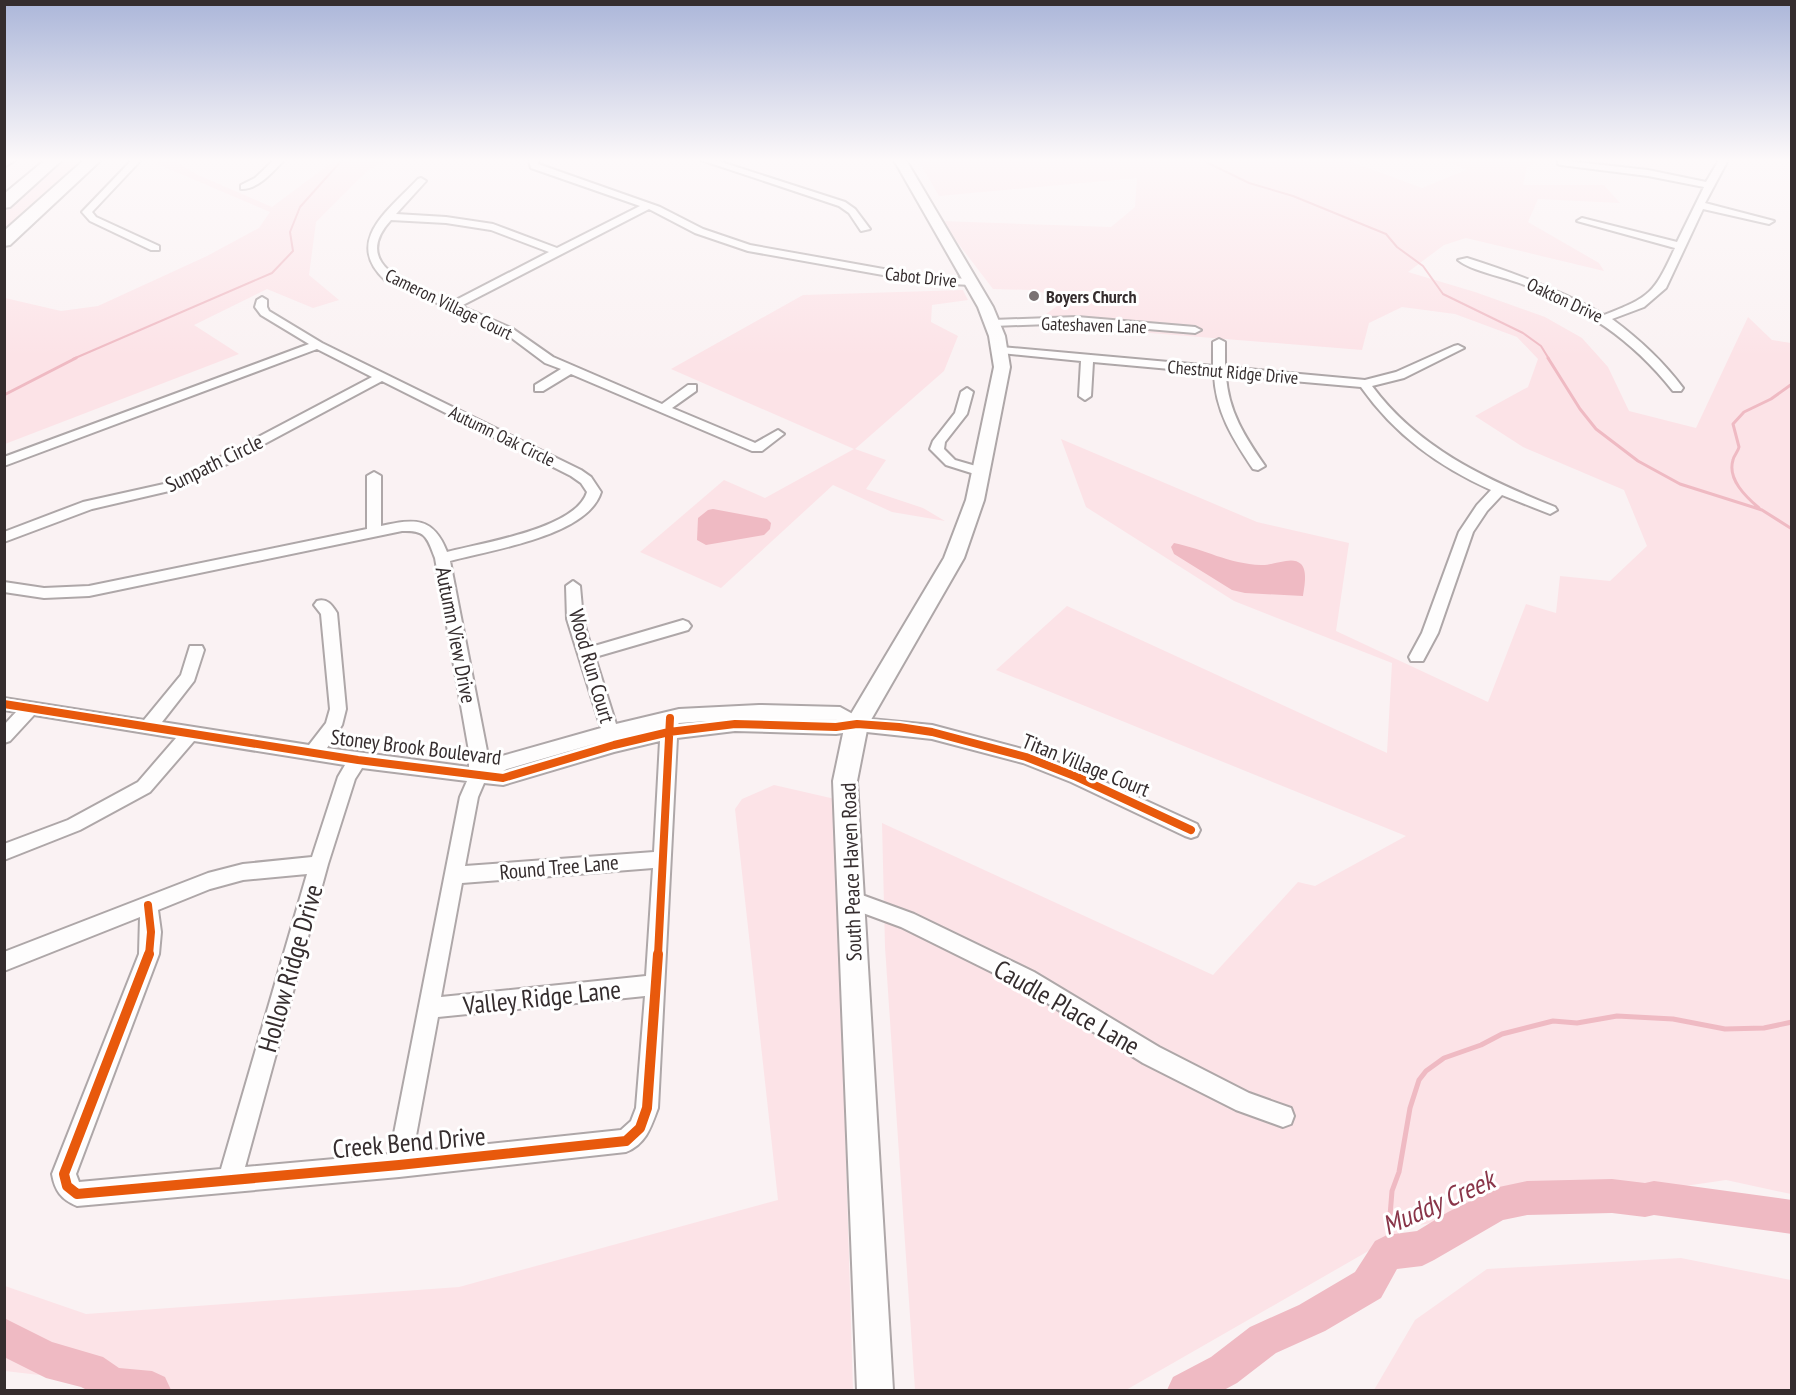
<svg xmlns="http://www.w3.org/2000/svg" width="1796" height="1395" font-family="'PT Sans Narrow',sans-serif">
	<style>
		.green { fill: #fce3e7 }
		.water { fill: #efbac3 }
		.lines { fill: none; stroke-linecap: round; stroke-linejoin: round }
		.stream-far2 { stroke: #efbac3; stroke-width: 2 }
		.stream-far1 { stroke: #efbac3; stroke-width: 3 }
		.stream { stroke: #efbac3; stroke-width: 5 }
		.river { fill: #efbac3; fill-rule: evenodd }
		.minor-casing { stroke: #aea7a8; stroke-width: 4 }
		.secondary-casing { stroke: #aea7a8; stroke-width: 4 }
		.motorway-casing { stroke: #aea7a8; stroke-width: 4 }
		.minor { fill: #fefdfd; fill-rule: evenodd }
		.secondary { fill: #fefdfd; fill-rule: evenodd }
		.motorway { fill: #fefdfd; fill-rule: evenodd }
		.cycleway-far1-casing { stroke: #fff; stroke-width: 12 }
		.cycleway-casing { stroke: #fff; stroke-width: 14 }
		.cycleway-far1 { stroke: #e8590c; stroke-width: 8 }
		.cycleway { stroke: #e8590c; stroke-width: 10 }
		.poi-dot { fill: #7a7273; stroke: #fff; stroke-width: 2 }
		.labels { text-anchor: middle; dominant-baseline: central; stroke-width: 6; stroke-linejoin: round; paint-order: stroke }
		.far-street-label { font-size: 18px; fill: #352d2e; stroke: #fff }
		.far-poi-label { font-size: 18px; font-weight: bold; fill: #352d2e; stroke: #fff; text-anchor: start }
		.street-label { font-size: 21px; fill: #352d2e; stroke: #fff }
		.near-street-label { font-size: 26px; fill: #352d2e; stroke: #fff }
		.near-water-label { font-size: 27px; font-style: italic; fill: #893549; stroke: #fff }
	</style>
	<rect width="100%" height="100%" fill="#faf2f3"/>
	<path class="green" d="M65,160H84L5,230V212Z
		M164,160H172L198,175L272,207L335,160H390L368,170L316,222L309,275L339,300L313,308L267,289L194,325L239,354L5,444V298L61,311L98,306L207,256L259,228L270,212L155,163Z
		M918,160H1347L1422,188L1466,170L1444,160H1542L1527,167L1523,185H1604L1620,203L1538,199L1528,222L1599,263L1604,271L1466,238L1444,245L1408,272L1475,292L1545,317L1582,338L1608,367L1629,411L1696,428L1748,317L1772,340L1791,343V1194L1726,1180L1412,1226L1126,1390H915L885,947L882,823L1213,975L1298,882L1315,886L1406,836L996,670L1067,606L1387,753L1392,663L1234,601L1086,507L1061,439L1257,522L1349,543L1336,631L1488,702L1526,604L1556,613L1560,576L1610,581L1647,546L1624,490L1523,447L1475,416L1528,387L1538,359L1517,337L1455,314L1402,307L1369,323L1362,350L1063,326L1046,314L1067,299L1033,290L993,289L941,221L1111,227L1135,207L1137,178L939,196Z
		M963,290L968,300L932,305L931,322L958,336L944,371L855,449L886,460L866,489L923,508L945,521L892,512L833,485L721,588L640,552L724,480L765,498L854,449L671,369L803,295Z
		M774,785L835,799L853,1390H168L5,1371V1286L86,1314L459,1287L778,1200L735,809L742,799Z
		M1681,1258L1791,1280V1390H1374L1415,1320L1487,1269Z"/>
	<path class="water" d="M713,509L767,519L771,523L770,529L764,535L706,545L697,540L698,518L708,510Z
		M1174,543C1204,549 1229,564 1261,565C1273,566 1292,555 1301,564C1308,571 1304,588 1303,596L1245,593L1232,590L1174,554L1171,547Z"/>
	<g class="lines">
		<path class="stream-far2" d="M1202,160L1249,183L1293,196L1386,234L1397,247L1423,266L1443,294L1523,333L1541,346L1549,359
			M73,359L272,273L293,251L290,232L300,207L342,160"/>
		<path class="stream-far1" d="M1548,358L1580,409L1596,429L1638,461L1680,484L1762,510L1792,529
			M4,395L76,358
			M1759,508C1746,497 1727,479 1733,460C1734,455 1738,452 1739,447L1733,424L1744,412L1771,399L1792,384"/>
		<path class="stream" d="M1387,1253L1392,1191L1399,1172L1410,1108L1419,1080L1426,1071L1444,1058L1481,1045L1502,1034L1553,1021L1577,1023L1617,1016L1673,1019L1725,1029L1764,1028L1792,1022"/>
		<path class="river" d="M1612,1179L1645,1183L1654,1181L1792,1200V1234L1654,1215L1645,1217L1612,1213L1527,1215L1503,1220L1434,1260L1422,1266L1397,1269L1381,1298L1325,1331L1276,1353L1237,1383L1224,1390H1167L1173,1377L1211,1357L1250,1327L1299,1305L1355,1272L1375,1241L1387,1235L1417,1231L1448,1212L1499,1187L1527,1181Z
			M4,1318L52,1342L103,1357L119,1368L152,1371L165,1377L171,1390H87L81,1387L46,1378L4,1357Z"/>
		<g class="minor-casing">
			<path id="minor" d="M4,160H15L4,167Z
				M132,160H141L92,212L96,217L159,246V250H151L90,221L82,212Z
				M274,160H284C273,172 257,190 241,189V185L255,178Z
				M529,160H538V164L660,207L703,229L750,245L928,277L972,279L977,282L972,285L928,283L748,251L695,233L649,209L461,306L513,329L553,357L662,404L688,385H696V391L672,408L753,442L755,443L778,430L784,434L762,451H752L571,374L543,391H535V385L561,369L545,363L505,333L385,280C343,241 390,209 418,179L421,178L426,181L396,214L446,217L493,224L557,248L640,206L531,168ZM391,220L446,223L491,230L549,252L452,302C418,287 347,268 391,220Z
				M701,160H715L845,202L855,209L870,229L861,231L849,213L839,206Z
				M1558,160L1648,170L1706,182L1719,160H1728L1705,203L1774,221L1769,224L1703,209L1666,288L1644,307L1612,319C1639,339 1663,361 1683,388L1681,391H1673C1630,337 1585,309 1522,284C1505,277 1471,271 1458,260L1467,258C1514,273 1561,290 1604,315C1651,297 1654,293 1675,248L1577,221L1582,218L1677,242L1704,187L1648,176L1561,165L1558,164Z
				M262,297L267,300V307L269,311L322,343L581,470L591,477L601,492C588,536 490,550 450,561L487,751V763L502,756L601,728L567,619L566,586L573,581L580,586L583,619L591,647L683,620L688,622L691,626L688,630L595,657L616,724L679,709L759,705L840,707L860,718L932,725L1026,750L1083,772L1197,824L1200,830L1197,836L1191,838L1185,836L1071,782L1023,763L932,739L857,731L836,734L735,731L677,738L658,1108C651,1127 646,1144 626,1152L399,1177L77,1206C61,1199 55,1191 52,1174L139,954L140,917L4,971V952L208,873L243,864L312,857L338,777L345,765L194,741L150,792L80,830L4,860V844L68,820L138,782L176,738L34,715L10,741L4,743V725L16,712L4,710V698L144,720L181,675L190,646H202L204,650L194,681L162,722L309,745L326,723L330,709L321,614L314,605L317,601C327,598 332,605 337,613L346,709L342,725L327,748L469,767V751L435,558C427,537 426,530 402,531L89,596L44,598L4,592V582L44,588L89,586L367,529V476L374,472L381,476V526C414,519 433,516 447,552C481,543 576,529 587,492L581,483L571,476L382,381L182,488L92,509L4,542V532L83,502L173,482L372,377L317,349L4,466V457L309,344L261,315L255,307L257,300ZM752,718L838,720H836ZM707,721L678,724L679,723ZM604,741L503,771L507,769ZM660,741L654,852L465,866L478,797L484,783L503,785L614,752ZM362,768L467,781L460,797L390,1154L245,1167L328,864L355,779ZM653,868L646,976L441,997L462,883ZM307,874L221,1169L79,1182L76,1174L159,954L161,932L158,910L210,889L243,880ZM645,996L636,1108L631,1121L621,1130L413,1152L438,1017Z
				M1077,317L1195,327L1201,330L1195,333L1077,323L993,326L987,323L993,320Z
				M1219,339L1225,342V367L1365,380L1396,372L1454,346L1458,345L1464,348L1404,378L1372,386C1418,448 1485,479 1555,507L1557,510L1550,514L1502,495L1487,511L1473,532L1438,633L1423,661H1411L1409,657L1422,633L1459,532L1477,505L1491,490C1438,466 1395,435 1361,387L1226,375C1228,411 1245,437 1265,466L1258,470L1253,469C1233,439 1215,411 1214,373L1093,362L1091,396L1085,400L1079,396L1081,361L1001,353L995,350L1001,347L1213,366V342Z
				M967,388L973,392L967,414L945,442L944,449L955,460L986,469L988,472L986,475L981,476L946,465L930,449L933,441L955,413L961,392Z
				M851,891L914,914L1034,972L1159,1047L1249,1093L1291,1108L1294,1116L1291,1124L1283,1127L1236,1110L1143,1063L1020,986L901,927L844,906L841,900L844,894Z"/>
		</g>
		<g class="secondary-casing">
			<path id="secondary" d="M894,160H906L993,307L1005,336L1010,367L984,500L964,558L868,725L857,781L893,1390H857L833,781L845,724L944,558L966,500L994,367L989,336L978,307Z"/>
		</g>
		<g class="motorway-casing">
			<path id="motorway" d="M45,160H62L10,207L4,208V194Z
				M84,160H101L10,245L4,246V231Z"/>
		</g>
		<use href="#minor" class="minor"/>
		<use href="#secondary" class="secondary"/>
		<use href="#motorway" class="motorway"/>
		<g class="cycleway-far1-casing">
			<path id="cycleway-far1" d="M4,704L358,760L503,778L614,745L669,732L735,724L836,727L857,724L899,727L932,732L1026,757L1077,777L1191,830
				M148,905L151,932L149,955
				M658,955L670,718"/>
		</g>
		<g class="cycleway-casing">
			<path id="cycleway" d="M149,954L64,1174L67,1186L77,1194L399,1165L626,1141L640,1128L647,1108L658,954"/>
		</g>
		<use href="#cycleway-far1" class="cycleway-far1"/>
		<use href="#cycleway" class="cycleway"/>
	</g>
	<linearGradient id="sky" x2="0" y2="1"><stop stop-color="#abb6d9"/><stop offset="0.45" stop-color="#fdf9fa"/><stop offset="1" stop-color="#fdf9fa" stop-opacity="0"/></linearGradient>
	<rect width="1796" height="356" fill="url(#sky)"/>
	<circle class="poi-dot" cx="1034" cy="296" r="6"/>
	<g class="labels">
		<g class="far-street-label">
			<text transform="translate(921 277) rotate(6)">Cabot Drive</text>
			<text transform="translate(1565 300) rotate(25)">Oakton Drive</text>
			<text transform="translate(449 304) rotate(26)">Cameron Village Court</text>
			<text transform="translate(1094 325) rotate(2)">Gateshaven Lane</text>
			<text transform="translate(1233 372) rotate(5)">Chestnut Ridge Drive</text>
			<text transform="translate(502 436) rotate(26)">Autumn Oak Circle</text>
		</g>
		<g class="far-poi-label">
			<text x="1046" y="296">Boyers Church</text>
		</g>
		<g class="street-label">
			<text transform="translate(214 463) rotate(-26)">Sunpath Circle</text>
			<text transform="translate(456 635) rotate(79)">Autumn View Drive</text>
			<text transform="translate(592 666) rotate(74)">Wood Run Court</text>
			<text transform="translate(416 747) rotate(7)">Stoney Brook Boulevard</text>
			<text transform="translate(1086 765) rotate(22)">Titan Village Court</text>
			<text transform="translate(559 867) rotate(-5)">Round Tree Lane</text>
			<text transform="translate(851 872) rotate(-92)">South Peace Haven Road</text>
		</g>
		<g class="near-street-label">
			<text transform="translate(290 968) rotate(-74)">Hollow Ridge Drive</text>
			<text transform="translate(542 997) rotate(-6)">Valley Ridge Lane</text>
			<text transform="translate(1067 1007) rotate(30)">Caudle Place Lane</text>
			<text transform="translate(409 1142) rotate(-5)">Creek Bend Drive</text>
		</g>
		<g class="near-water-label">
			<text transform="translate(1438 1202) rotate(-24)">Muddy Creek</text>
		</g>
	</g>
	<rect width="1796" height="1395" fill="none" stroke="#352d2e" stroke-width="12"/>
</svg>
